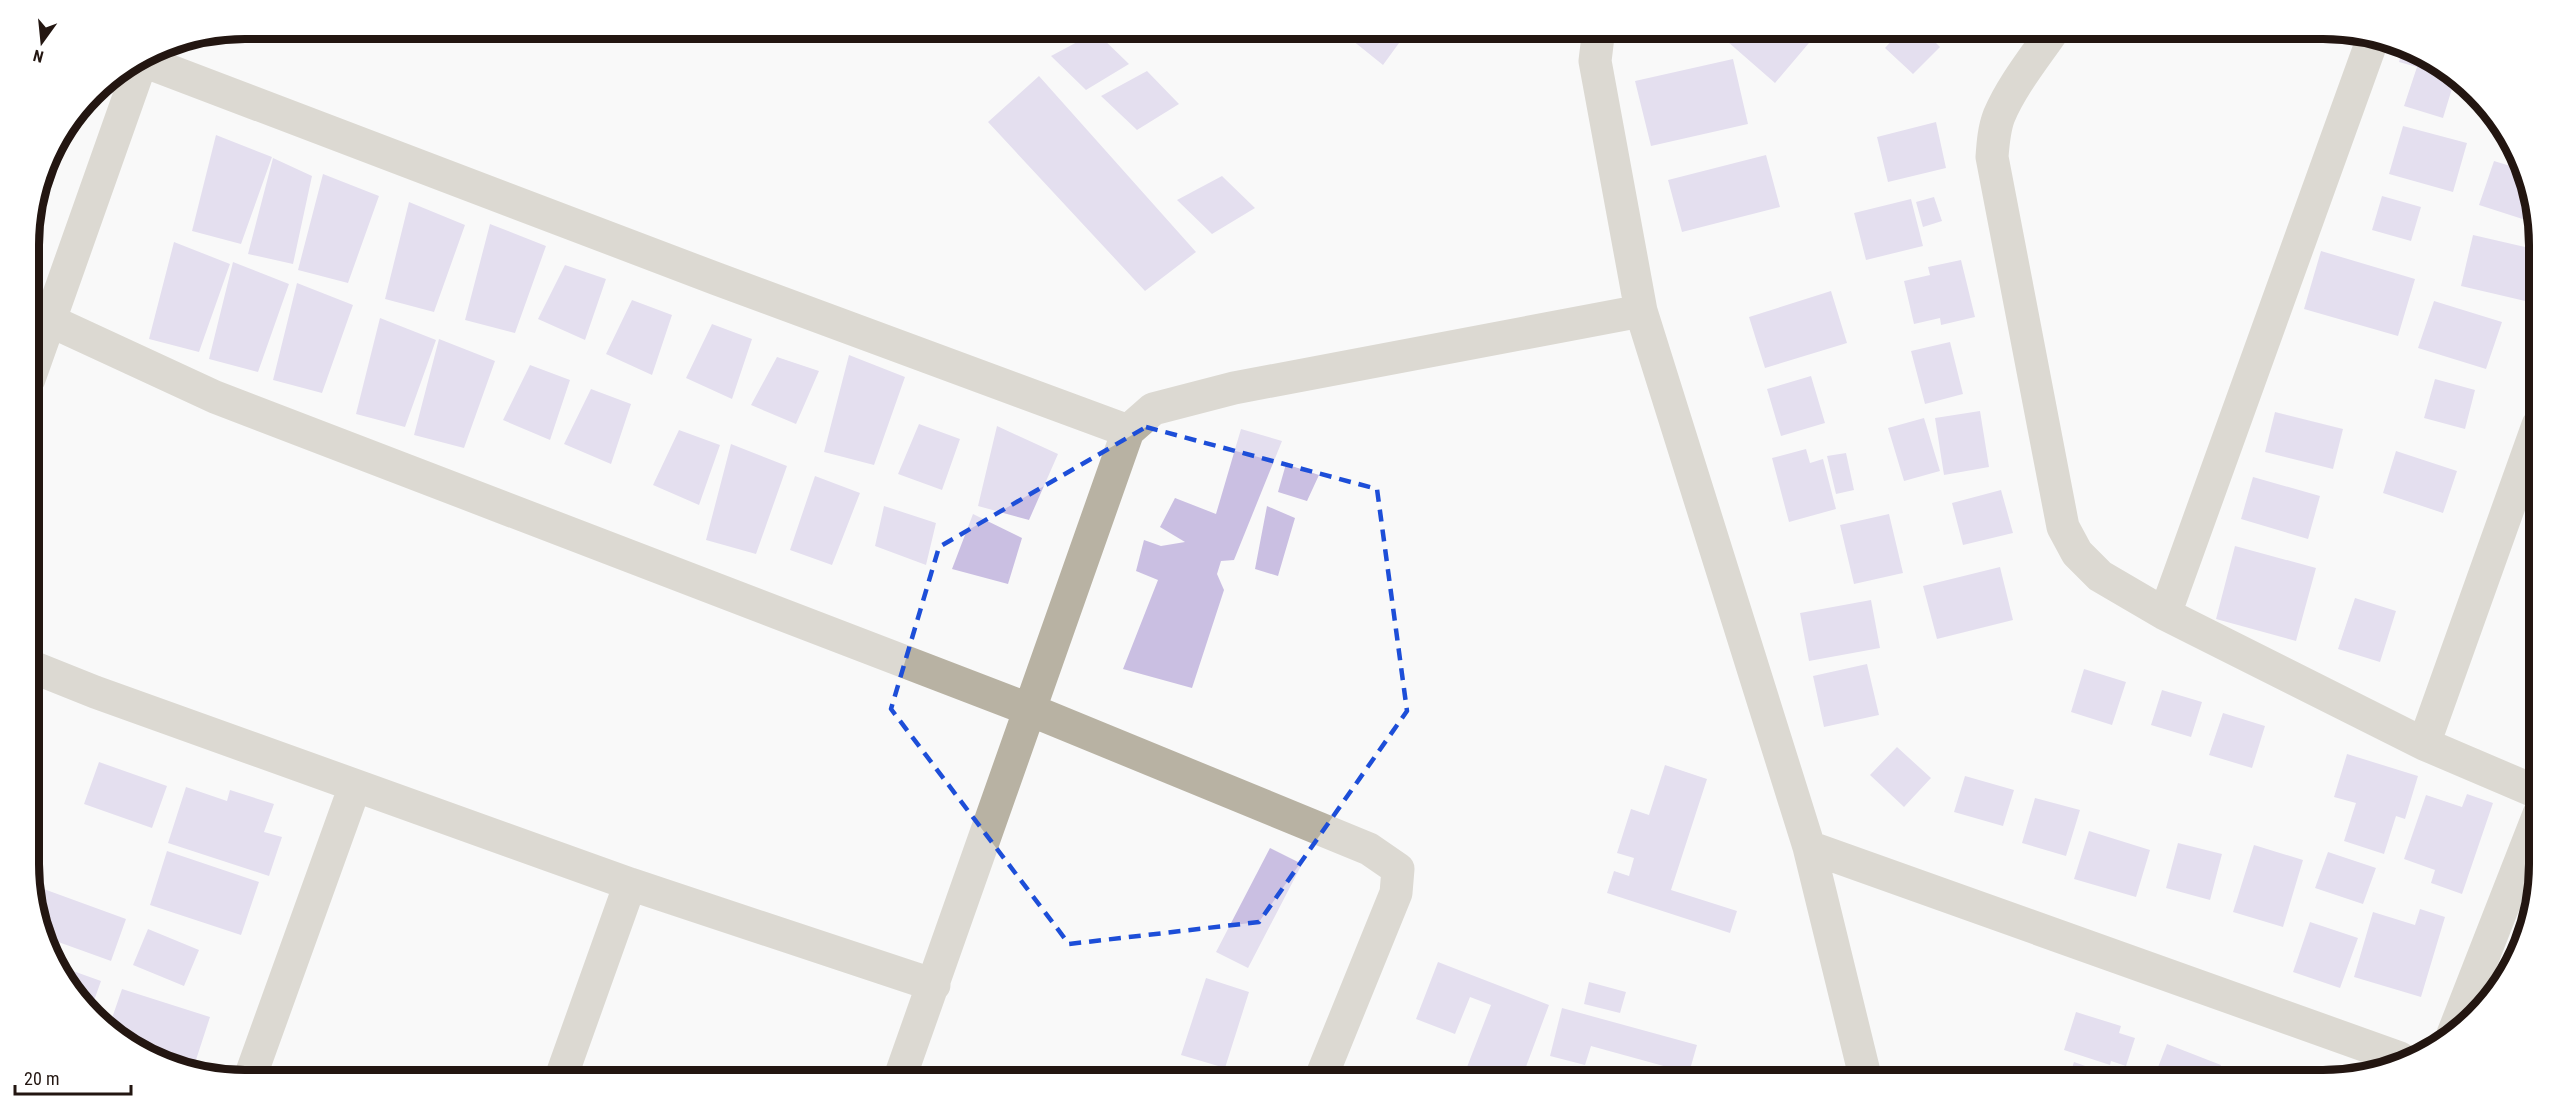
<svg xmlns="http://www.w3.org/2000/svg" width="2568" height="1109" font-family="'Roboto Condensed',sans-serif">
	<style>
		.building { fill: #cabfe2 }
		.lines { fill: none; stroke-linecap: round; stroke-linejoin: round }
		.minor { stroke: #b8b2a3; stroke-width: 33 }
		.marked { fill: none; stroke: #1d4ed8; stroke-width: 4.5; stroke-dasharray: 12 8; stroke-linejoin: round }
		.rim { fill: none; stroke: #231611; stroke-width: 8 }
	</style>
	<rect width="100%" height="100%" fill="#f9f9f9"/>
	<path class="building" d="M1337,28H1410L1383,65Z
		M1712,28H1818L1820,30L1775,83Z
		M1903,28H1921L1940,47L1913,74L1885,48Z
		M1096,32L1129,64L1086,90L1051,56Z
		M2404,45L2454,82L2443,118L2404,106L2417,67L2399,62Z
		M1733,59L1748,124L1651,146L1635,81Z
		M1147,71L1179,104L1137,130L1101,96Z
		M1039,76L1196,252L1145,291L988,122Z
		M1936,122L1946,168L1888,182L1877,137Z
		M2403,126L2467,143L2453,192L2389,174Z
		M216,135L272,157L241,244L192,231Z
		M1766,155L1780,207L1682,232L1668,180Z
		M273,158L312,176L293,264L248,254Z
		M2494,161L2517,168L2538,217V224L2479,205Z
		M323,174L379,196L348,283L298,270Z
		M1222,176L1255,208L1212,234L1177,200Z
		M2382,196L2421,207L2411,241L2372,230Z
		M1934,197L1942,221L1923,227L1916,202Z
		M1911,199L1923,246L1866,260L1854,213Z
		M409,202L465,225L434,312L385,299Z
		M490,224L546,246L515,333L465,320Z
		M2473,235L2538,250V304L2461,286Z
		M174,242L230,264L199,352L149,339Z
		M2321,251L2415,279L2398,336L2304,309Z
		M1961,260L1975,317L1941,325L1940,318L1914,324L1904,281L1930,275L1928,267Z
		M233,262L289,284L258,372L209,359Z
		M565,265L606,279L585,340L538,319Z
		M297,283L353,305L322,393L273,380Z
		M1831,291L1847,343L1765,368L1749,317Z
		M632,300L672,315L652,375L606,354Z
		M2434,301L2502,322L2486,369L2418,348Z
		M380,318L436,340L405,427L356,414Z
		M712,324L752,339L732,399L686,378Z
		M439,339L495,361L464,448L414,435Z
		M1950,342L1963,394L1925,404L1911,351Z
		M849,355L905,377L874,465L824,452Z
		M777,357L819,371L796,424L751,405Z
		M530,365L570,380L550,440L503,420Z
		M1811,376L1825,423L1781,436L1767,389Z
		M2435,379L2475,390L2465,429L2424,418Z
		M591,389L631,404L611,464L564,444Z
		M1980,411L1989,467L1944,475L1935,418Z
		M2275,412L2343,429L2333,469L2265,452Z
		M1924,418L1940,471L1904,481L1888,428Z
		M919,424L960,439L942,490L898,474Z
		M997,426L1058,454L1029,520L978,506Z
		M1241,429L1282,441L1234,560L1221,561L1217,574L1224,590L1192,688L1123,669L1158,580L1136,571L1144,540L1161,546L1185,542L1160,527L1175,498L1216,514Z
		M679,430L720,445L699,505L653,485Z
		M731,444L787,466L756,554L706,540Z
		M1806,449L1810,463L1823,459L1836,509L1789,522L1772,458Z
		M2396,451L2457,471L2443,513L2383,493Z
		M1846,453L1854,490L1836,494L1827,456Z
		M1286,464L1319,475L1307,501L1278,492Z
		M815,476L860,493L832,565L790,550Z
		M2253,477L2320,496L2308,539L2241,519Z
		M2001,490L2013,533L1963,545L1952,503Z
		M884,506L936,523L926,565L875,546Z
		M1267,506L1295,518L1278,576L1255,569Z
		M973,514L1022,538L1008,584L952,569Z
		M1889,514L1903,573L1854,584L1840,525Z
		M2235,546L2316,568L2296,641L2216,619Z
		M2000,567L2013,620L1937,639L1923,586Z
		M2355,598L2396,611L2380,662L2338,649Z
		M1871,600L1880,648L1809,661L1800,613Z
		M1867,664L1879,715L1824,727L1813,676Z
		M2084,669L2126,682L2112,725L2071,712Z
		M2162,690L2202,702L2191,737L2151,725Z
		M2223,713L2265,726L2252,768L2209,755Z
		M1897,747L1931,778L1904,807L1870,775Z
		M2347,754L2418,776L2405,819L2396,816L2384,854L2344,841L2356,803L2334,797Z
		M99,762L167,786L152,828L84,804Z
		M1665,765L1707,779L1671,890L1737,911L1730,933L1607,893L1614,871L1629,876L1634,858L1617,853L1631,809L1649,815Z
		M1965,776L2014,790L2003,826L1954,812Z
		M186,787L227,801L230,790L274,804L264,832L282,837L269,876L168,843Z
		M2467,794L2493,803L2462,894L2431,883L2435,870L2404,859L2426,795L2462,807Z
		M2035,798L2080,810L2066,856L2022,843Z
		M2089,831L2150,850L2136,897L2074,879Z
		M2178,843L2222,854L2210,900L2166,888Z
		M2254,845L2303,860L2283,927L2233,912Z
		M1270,848L1302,864L1248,968L1216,952Z
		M167,851L259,882L241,935L150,905Z
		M2328,852L2376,868L2363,904L2315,888Z
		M41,888L126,919L111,961L50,939L35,904Z
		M2420,909L2445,917L2421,997L2354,977L2373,912L2415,925Z
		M2310,922L2358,938L2340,988L2293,972Z
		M148,929L199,950L184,986L133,965Z
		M1438,962L1549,1005L1521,1080H1462L1491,1005L1470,997L1455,1034L1416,1019Z
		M73,971L101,981L91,1009L73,996L68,984Z
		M1206,978L1249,992L1225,1068L1181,1055Z
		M1589,982L1626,992L1620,1013L1584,1004Z
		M122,989L210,1017L193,1069L150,1055L110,1024Z
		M1562,1008L1697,1045L1689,1073L1591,1046L1585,1065L1550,1056Z
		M2076,1012L2121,1026L2119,1033L2135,1038L2126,1066L2111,1061L2110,1065L2064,1050Z
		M2167,1044L2221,1065L2215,1080H2153Z
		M2074,1062L2105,1073L2102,1080H2068Z
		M1569,1067L1611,1080H1565Z
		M1371,1073L1390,1080H1368Z"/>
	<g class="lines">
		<path class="minor" d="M1599,28L1595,61L1641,311L1809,847L2400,1058
			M2055,28C2036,56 2012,85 1999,116C1994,129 1993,143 1992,157L2063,527L2077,553L2100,576L2165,614L2424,744L2539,793
			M141,60L717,279L1128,431
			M29,311L215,397L1028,709L1369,849L1398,869L1396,893L1320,1080
			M29,379L143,57
			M2165,614L2373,38
			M30,666L95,692L630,884L934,985
			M2424,744L2538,425
			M1809,847L1866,1080
			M2453,1034L2539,814
			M249,1080L355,786
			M560,1080L630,884
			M899,1080L1128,431L1153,409L1234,388L1641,311"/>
	</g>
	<path d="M0 0H2568V1109H0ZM1146,427L1377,489L1407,711L1259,922L1069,944L891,709L939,547Z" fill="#f9f9f9" fill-opacity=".55" fill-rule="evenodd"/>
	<path class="marked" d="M1146,427L1377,489L1407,711L1259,922L1069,944L891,709L939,547Z"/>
	<path d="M0 0H2568V1109H0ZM245 39H2323A206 206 0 0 1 2529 245V864A206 206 0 0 1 2323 1070H245A206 206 0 0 1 39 864V245A206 206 0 0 1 245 39Z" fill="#fff" fill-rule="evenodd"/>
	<path class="rim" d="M245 39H2323A206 206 0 0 1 2529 245V864A206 206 0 0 1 2323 1070H245A206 206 0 0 1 39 864V245A206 206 0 0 1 245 39Z"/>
	<g transform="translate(42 42) rotate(195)" stroke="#ffffff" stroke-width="4.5" paint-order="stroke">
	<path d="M0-4.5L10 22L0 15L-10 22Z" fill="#231611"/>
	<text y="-9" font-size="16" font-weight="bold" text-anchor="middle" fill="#231611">N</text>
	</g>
	<path d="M15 1085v9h116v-9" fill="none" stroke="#231611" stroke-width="3"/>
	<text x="24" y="1085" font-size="18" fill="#231611" stroke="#ffffff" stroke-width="4.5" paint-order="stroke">20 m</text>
</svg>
